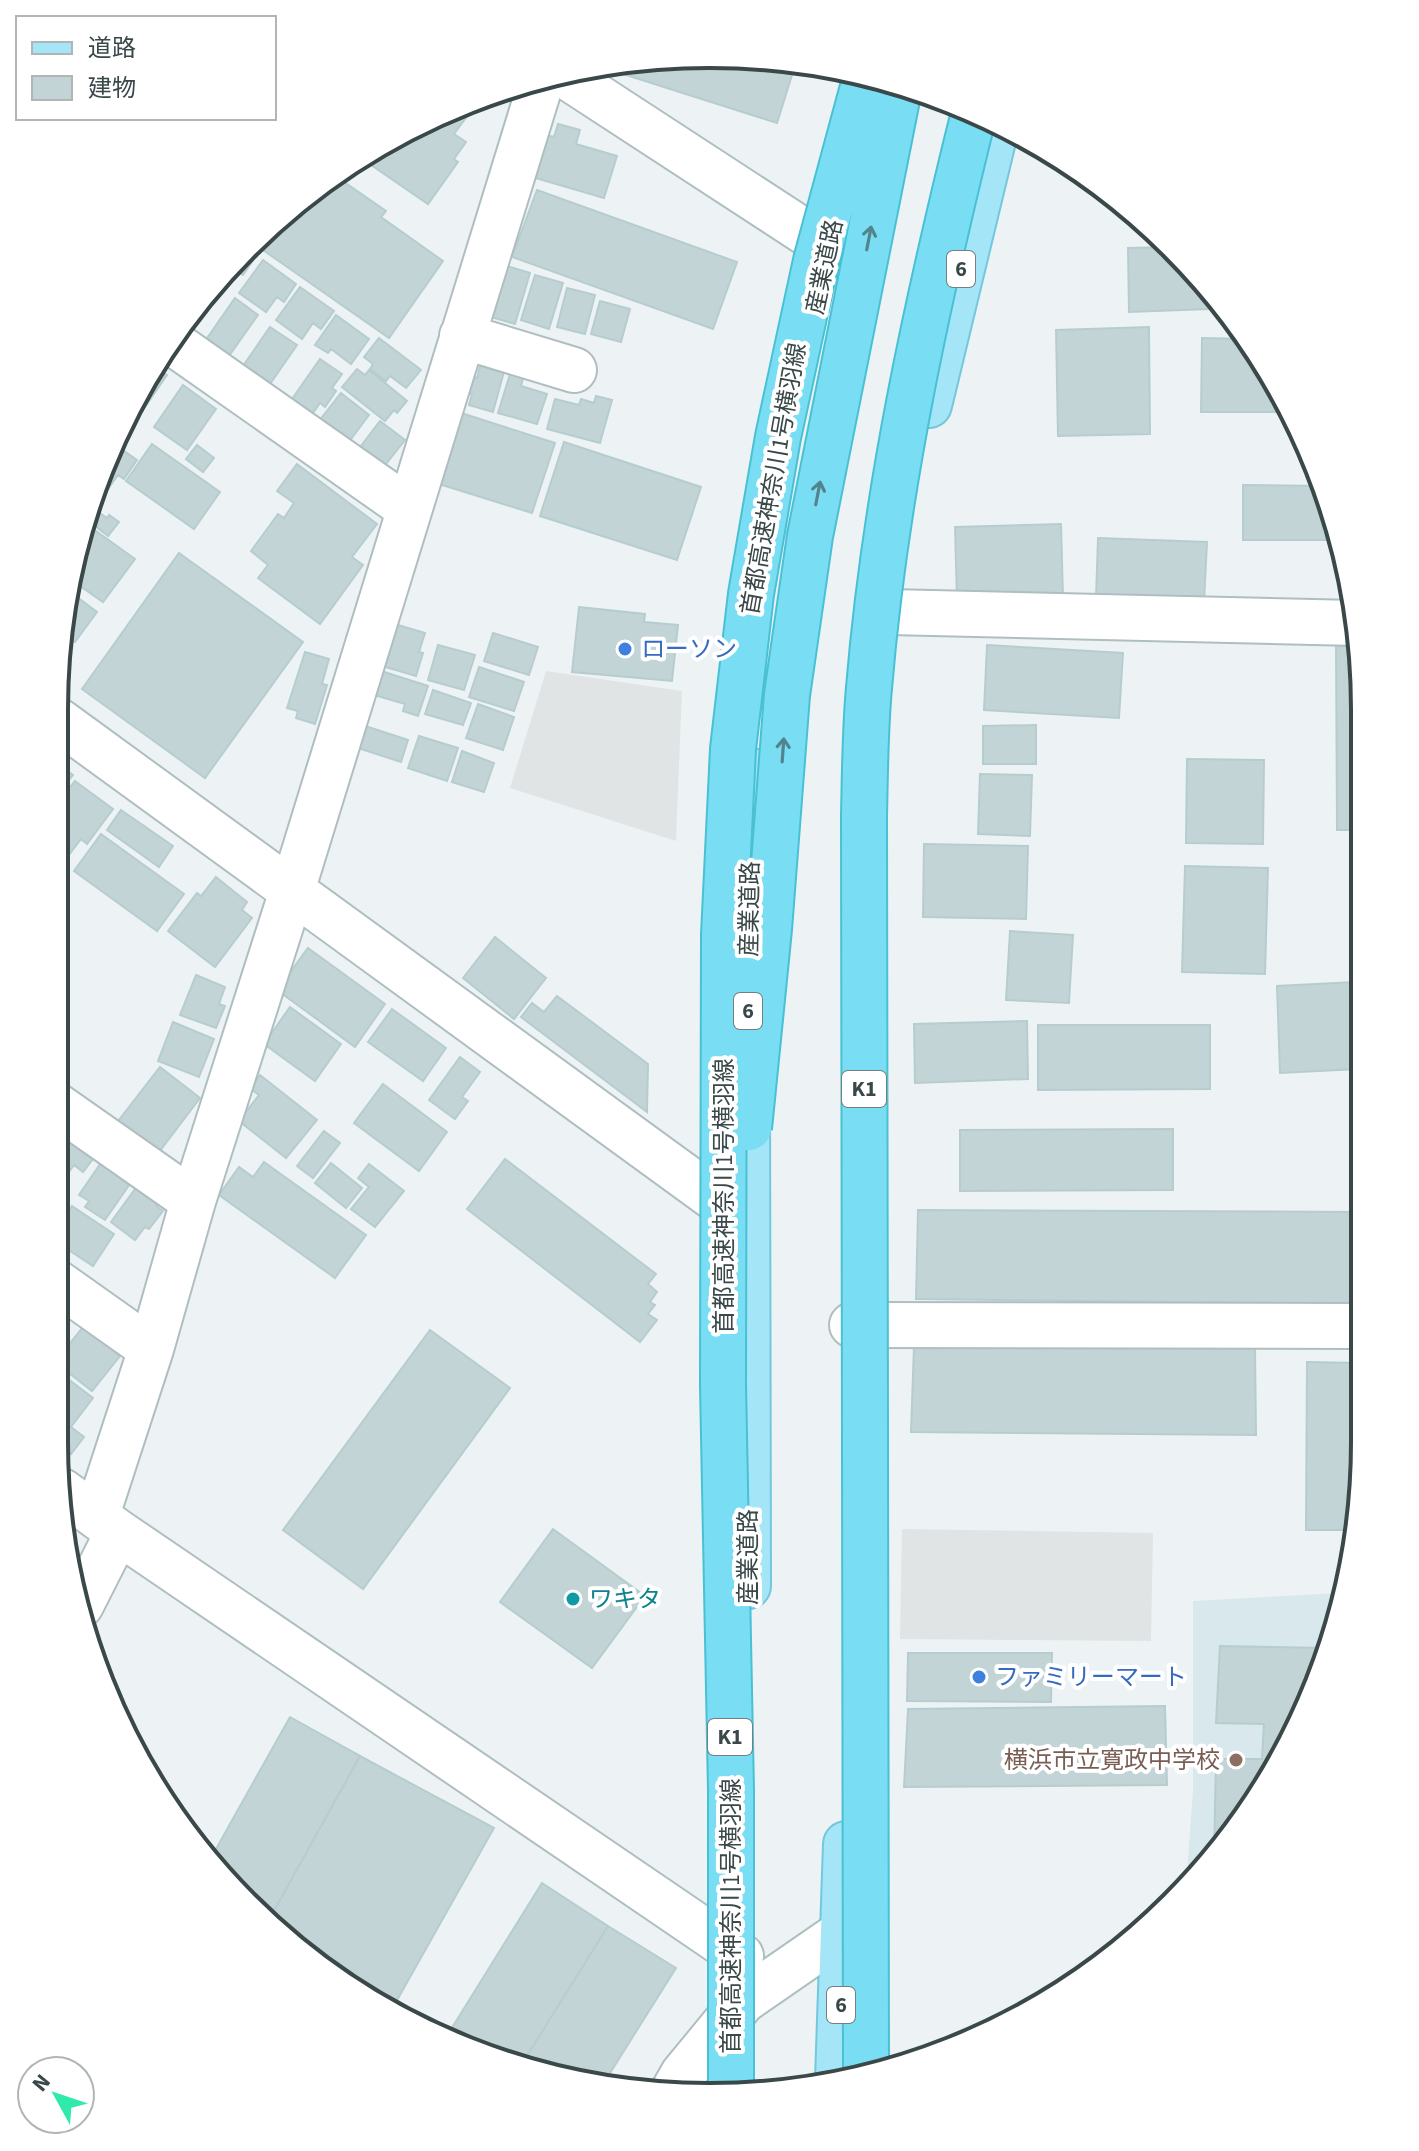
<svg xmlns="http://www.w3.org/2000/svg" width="1419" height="2151" font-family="'Source Sans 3','Noto Sans JP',sans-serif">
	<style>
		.education { fill: #d8e8ed }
		.parking { fill: #e0e4e4 }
		.building { fill: #c3d4d6; stroke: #b6cdd0; stroke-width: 2 }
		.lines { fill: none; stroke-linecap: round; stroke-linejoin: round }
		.minor-casing { stroke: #afbec0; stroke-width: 48 }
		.major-casing { stroke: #74c7dc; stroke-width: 48 }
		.minor { stroke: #fff; stroke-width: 44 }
		.major { stroke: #a4e5f7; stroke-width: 44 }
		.highway-bridge-casing { stroke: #49c0d3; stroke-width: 48; stroke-linecap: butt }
		.highway-bridge { stroke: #79def3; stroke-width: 44 }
		.oneway { stroke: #53848d }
		.shop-dot { fill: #3f7fe0; stroke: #fff; stroke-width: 3 }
		.culture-dot { fill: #0f9aa8; stroke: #fff; stroke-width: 3 }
		.education-dot { fill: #8d6e63; stroke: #fff; stroke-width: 3 }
		.labels { text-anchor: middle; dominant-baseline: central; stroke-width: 8; stroke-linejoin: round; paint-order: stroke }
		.shield { fill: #fff; stroke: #757f80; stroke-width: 2 }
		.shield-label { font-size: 22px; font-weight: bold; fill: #3a4849 }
		.street-label { font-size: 24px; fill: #3a4849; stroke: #fff }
		.shop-label { font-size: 24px; fill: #366cbe; stroke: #fff; text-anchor: start }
		.culture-label { font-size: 24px; fill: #0d838f; stroke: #fff; text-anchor: start }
		.education-label { font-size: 24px; fill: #785e54; stroke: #fff; text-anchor: end }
		.rim { fill: none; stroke: #3a4849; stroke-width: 4 }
	</style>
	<rect width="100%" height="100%" fill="#edf3f5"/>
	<path class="education" d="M1339,1593L1298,1731L1202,1874L1186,1887L1193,1789V1601Z"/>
	<path class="parking" d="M546,671L682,691L676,841L510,788Z
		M902,1529L1153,1533L1151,1641L900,1639Z"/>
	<path class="building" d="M667,55L752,58L793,72L777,123L601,67Z
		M480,99L454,134L466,142L454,159L458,162L428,204L361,158L420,121Z
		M558,124L580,130L576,144L617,156L604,198L529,176L542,134L554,137Z
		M334,175L386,211L381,217L443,261L389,338L253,243L311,189Z
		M537,190L737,262L713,329L512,257Z
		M1170,247L1208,288L1209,309L1129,312L1128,248Z
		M247,249L256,256L243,275L235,270L226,283L217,277Z
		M263,260L296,284L284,302L277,297L266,312L239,293Z
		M507,266L530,273L515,324L491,317Z
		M535,275L563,283L549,329L521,320Z
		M214,282L221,287L185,340L178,335Z
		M300,287L334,311L321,329L313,323L302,339L276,320Z
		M567,288L595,295L585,334L557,327Z
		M235,298L258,315L226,360L203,344Z
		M600,301L630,309L621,342L591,334Z
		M336,315L369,339L351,364L331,349L328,353L315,345Z
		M270,327L297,345L263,394L236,376Z
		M1149,327L1150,434L1058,436L1056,330Z
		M379,338L421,370L406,388L390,376L386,381L370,369L373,364L364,357Z
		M1202,338L1247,339L1293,412H1201Z
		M320,359L342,374L332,388L336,391L325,407L320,403L305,424L285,409Z
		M481,362L505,368L493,412L469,405L472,394L467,393L471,376L477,378Z
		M156,368L167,375L129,430L120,424L121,420Z
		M357,369L365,375L369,370L407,401L397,413L394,410L385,421L342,387Z
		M510,374L523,378L521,386L547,394L537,424L498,413Z
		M183,385L216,409L187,450L154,427Z
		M341,393L369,415L348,443L319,421Z
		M596,396L612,400L600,443L547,429L555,399L579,405L581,399L594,403Z
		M455,411L555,443L532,513L439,484Z
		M380,421L405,440L378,474L354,455Z
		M564,442L701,487L677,560L540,516Z
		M114,444L137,460L124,479L118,475L104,495L99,492Z
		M152,444L220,492L194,529L126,481Z
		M197,445L214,458L203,472L186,459Z
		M297,464L377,524L352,557L363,565L320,624L258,578L268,565L251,551L278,514L284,518L294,503L277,491Z
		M1243,485L1322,486L1343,540H1243Z
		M94,509L107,518L109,515L119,522L108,536L90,522Z
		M1061,524L1063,598L957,601L955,527Z
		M89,526L135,559L103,602L73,581Z
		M1098,538L1207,542L1204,602L1096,598Z
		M179,553L303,642L205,778L82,689Z
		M69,591L97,612L75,642L70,639L59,654L60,623Z
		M579,607L645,614L644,622L678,625L672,681L572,672Z
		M391,623L425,633L419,652L423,653L416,676L379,665Z
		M493,633L538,647L529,675L484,661Z
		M1336,642H1359L1364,667L1363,830H1337Z
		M438,645L475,655L464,690L428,680Z
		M987,645L1123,653L1119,718L984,710Z
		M305,652L329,659L322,684L327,685L315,724L296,718L298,711L287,708Z
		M479,667L524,682L514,711L469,697Z
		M378,670L428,686L418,716L403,711L405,704L371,694Z
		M433,690L471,703L463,725L425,714Z
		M478,704L514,717L503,750L466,738Z
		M359,724L408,740L401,762L352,746Z
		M1036,725V764H983V726Z
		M419,736L458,748L447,781L408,768Z
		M462,751L494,763L484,792L452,782Z
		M1187,759L1264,760L1263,844L1186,843Z
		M59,765L73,775L58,794Z
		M980,774L1032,775L1030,836L978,834Z
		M75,781L113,809L87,844L81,839L65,860L58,855V803Z
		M121,810L173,846L159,867L107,830Z
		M101,834L184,894L157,931L74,871Z
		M924,844L1028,846L1026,919L923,917Z
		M1185,866L1268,868L1265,974L1182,972Z
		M216,877L247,902L242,910L252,918L215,967L168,931L197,893L201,896Z
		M1010,931L1073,935L1069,1003L1006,1000Z
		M495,937L546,978L514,1019L463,978Z
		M308,948L385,1004L355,1047L277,990Z
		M196,975L225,987L219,1004L225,1006L216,1028L180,1015Z
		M1354,982L1358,1069L1280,1073L1277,986Z
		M557,996L648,1064L647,1112L521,1017L532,1003L544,1012Z
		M290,1007L341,1044L315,1081L264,1044Z
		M392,1009L446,1048L423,1081L368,1042Z
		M1027,1021L1028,1079L915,1083L914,1024Z
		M173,1022L214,1039L199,1077L158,1061Z
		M1038,1025H1210V1089L1038,1090Z
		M460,1057L480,1072L462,1097L468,1101L455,1119L429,1100Z
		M160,1067L200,1098L156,1156L115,1125Z
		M260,1075L317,1120L286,1158L239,1121L259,1095L250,1088Z
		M383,1084L447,1132L419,1171L354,1123Z
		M56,1126L96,1155L83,1172L74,1165L57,1189Z
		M1173,1129V1190L960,1191V1130Z
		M324,1131L340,1143L313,1178L297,1166Z
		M105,1157L134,1178L105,1220L85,1207L89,1201L79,1195Z
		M505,1159L656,1274L648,1284L657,1292L650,1302L655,1305L648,1314L657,1320L640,1342L467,1209Z
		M264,1162L366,1235L335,1278L219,1195L239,1167L253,1177Z
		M331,1163L362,1188L346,1208L315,1183Z
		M369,1164L404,1191L375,1227L351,1209L369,1187L358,1178Z
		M138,1185L160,1201L156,1206L163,1211L149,1229L145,1227L135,1240L111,1222Z
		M72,1206L114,1234L93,1266L55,1241V1231Z
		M918,1210L1361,1212L1360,1304L916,1299Z
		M87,1322L116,1345L112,1350L120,1356L92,1391L55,1362Z
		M430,1330L510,1388L363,1589L283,1530Z
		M914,1346H1255L1256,1435L911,1432Z
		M1307,1362L1360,1363L1359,1530H1306Z
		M55,1369L93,1398L71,1427L84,1437L71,1454L54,1441Z
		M553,1529L645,1596L592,1668L500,1602Z
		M1220,1646L1323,1648L1298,1731L1214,1857L1216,1759H1262L1264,1724L1216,1723Z
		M908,1653H1052L1051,1702L907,1701Z
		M1165,1706L1167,1785L904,1787L908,1709Z
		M290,1717L360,1756L270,1918L212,1856Z
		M360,1756L494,1828L392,2009L310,1961L270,1918Z
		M542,1883L608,1926L523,2062L459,2047L445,2039Z
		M608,1926L676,1968L605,2081L523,2062Z"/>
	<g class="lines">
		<g class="minor-casing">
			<path id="minor" d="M561,73L828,247
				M462,336L574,370
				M173,343L408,508
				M889,612L1356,623
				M59,721L746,1221
				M56,1105L193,1201
				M55,1281L151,1349
				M852,1325L1360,1326
				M62,1491L118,1532L741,1956
				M97,1515L151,1349L193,1201L292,891L543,76
				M81,1605L118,1532
				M671,2095L683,2074L743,2001L843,1932"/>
		</g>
		<g class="major-casing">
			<path id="major" d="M929,405L997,124
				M749,946L752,771
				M747,1091L748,1586
				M838,2079L846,1844"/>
		</g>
		<use href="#minor" class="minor"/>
		<use href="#major" class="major"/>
		<g class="highway-bridge-casing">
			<path id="highway-bridge" d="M749,1128L769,929L787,695L810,536L900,84
				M866,2076L864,816C865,774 865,731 869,688C885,494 927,302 974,113
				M731,2089V1791L723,1385L724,935L733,749L751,594L778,437L816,261L866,76"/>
		</g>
		<use href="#highway-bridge" class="highway-bridge"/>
	</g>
	<defs><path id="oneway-shaft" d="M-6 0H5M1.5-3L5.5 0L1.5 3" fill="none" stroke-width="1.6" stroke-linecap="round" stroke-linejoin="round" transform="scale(2)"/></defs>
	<g class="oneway">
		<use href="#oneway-shaft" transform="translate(869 238) rotate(-79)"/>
		<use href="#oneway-shaft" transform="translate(818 493) rotate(-79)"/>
		<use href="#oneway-shaft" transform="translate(783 750) rotate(-86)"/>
	</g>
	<g class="shop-dot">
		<circle cx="625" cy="649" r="8"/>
		<circle cx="979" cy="1677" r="8"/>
	</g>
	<circle class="culture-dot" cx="573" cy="1599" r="8"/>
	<circle class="education-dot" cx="1236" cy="1760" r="8"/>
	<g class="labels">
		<g class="shield">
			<rect x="947" y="251" width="28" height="36" rx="6"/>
			<rect x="734" y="993" width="28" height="36" rx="6"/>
			<rect x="842" y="1071" width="44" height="36" rx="6"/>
			<rect x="708" y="1719" width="44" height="36" rx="6"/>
			<rect x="827" y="1987" width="28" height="36" rx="6"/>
		</g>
		<g class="shield-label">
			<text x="961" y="269">6</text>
			<text x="748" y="1011">6</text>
			<text x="864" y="1089">K1</text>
			<text x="730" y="1737">K1</text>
			<text x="841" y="2005">6</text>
		</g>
		<g class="street-label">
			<text transform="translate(825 267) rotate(-78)">産業道路</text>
			<text transform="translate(774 479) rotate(-80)">首都高速神奈川1号横羽線</text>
			<text transform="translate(750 909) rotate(-89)">産業道路</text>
			<text transform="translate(724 1196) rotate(-90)">首都高速神奈川1号横羽線</text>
			<text transform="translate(748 1557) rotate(-90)">産業道路</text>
			<text transform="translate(731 1916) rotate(-90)">首都高速神奈川1号横羽線</text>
		</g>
		<g class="shop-label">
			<text x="641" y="649">ローソン</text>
			<text x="995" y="1677">ファミリーマート</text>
		</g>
		<g class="culture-label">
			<text x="589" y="1599">ワキタ</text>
		</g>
		<g class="education-label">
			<text x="1220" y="1760">横浜市立寛政中学校</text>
		</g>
	</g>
	<path d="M0 0H1419V2151H0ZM709 68H710A641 641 0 0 1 1351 709V1442A641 641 0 0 1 710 2083H709A641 641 0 0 1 68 1442V709A641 641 0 0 1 709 68Z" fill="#fff" fill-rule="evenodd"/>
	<path class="rim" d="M709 68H710A641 641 0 0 1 1351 709V1442A641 641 0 0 1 710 2083H709A641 641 0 0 1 68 1442V709A641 641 0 0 1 709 68Z"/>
	<rect x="16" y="16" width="260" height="104" fill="#ffffff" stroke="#b0b6b6" stroke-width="2"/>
	<rect x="32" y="42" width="40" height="12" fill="#a4e5f7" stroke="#b0b6b6" stroke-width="2"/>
	<text x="88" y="56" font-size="24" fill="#3a4849">道路</text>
	<rect x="32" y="76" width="40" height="24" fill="#c3d4d6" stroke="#b0b6b6" stroke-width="2"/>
	<text x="88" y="96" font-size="24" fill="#3a4849">建物</text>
	<g transform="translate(56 2095) rotate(310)"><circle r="38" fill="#ffffff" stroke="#b0b6b6" stroke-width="2"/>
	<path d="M0-6L14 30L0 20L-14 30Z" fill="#2feaaa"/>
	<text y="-12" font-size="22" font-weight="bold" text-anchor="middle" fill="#3a4849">N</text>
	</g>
</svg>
